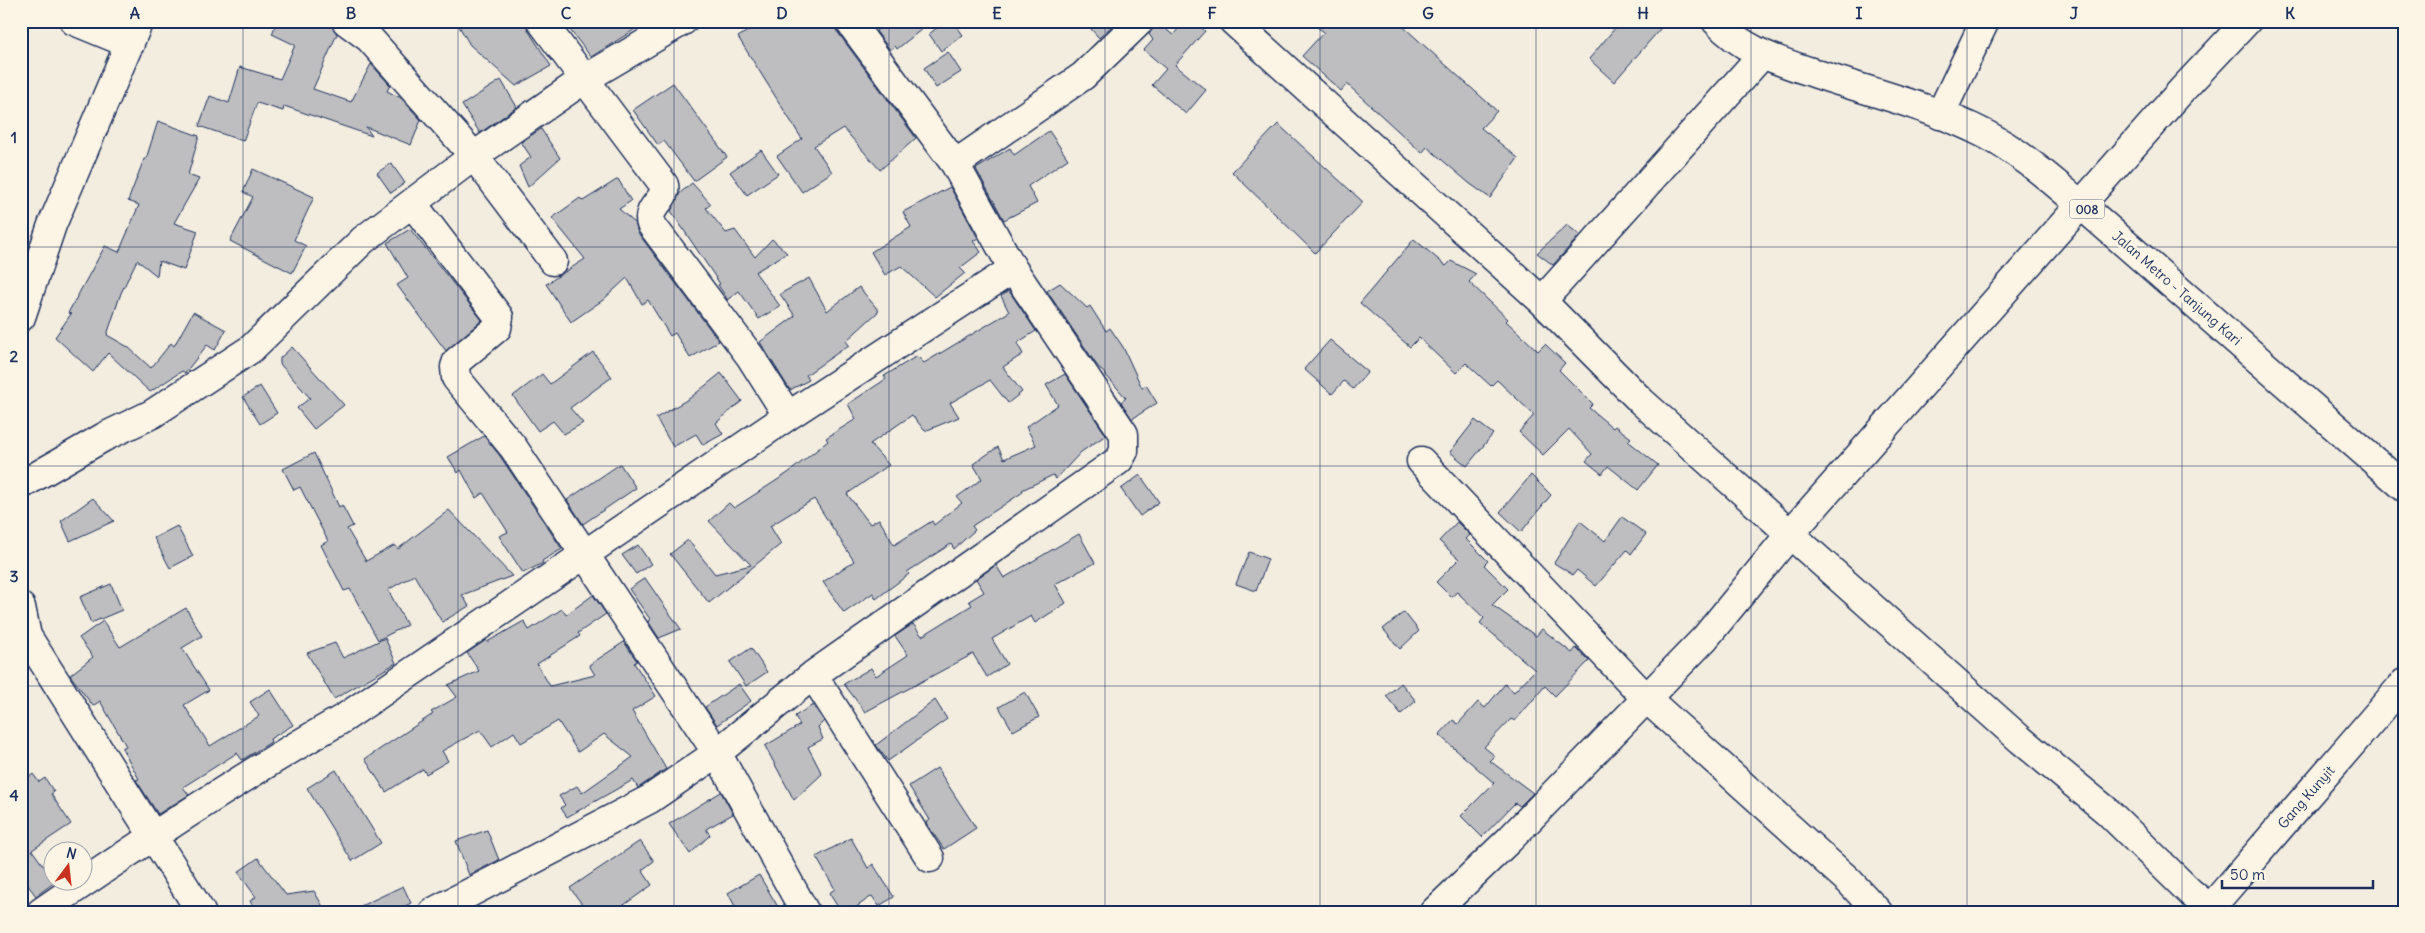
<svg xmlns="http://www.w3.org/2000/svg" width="2425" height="933" font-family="Delius,sans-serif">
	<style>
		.building { fill: #bebec0; stroke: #1b2f5e }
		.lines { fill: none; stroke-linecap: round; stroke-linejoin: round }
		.minor-casing { stroke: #1b2f5e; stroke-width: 31 }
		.major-casing { stroke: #1b2f5e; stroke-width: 31 }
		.minor { stroke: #fcf5e5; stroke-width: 28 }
		.major { stroke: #fcf5e5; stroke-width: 28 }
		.grid { fill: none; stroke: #1b2f5e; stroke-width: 1; stroke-opacity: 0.55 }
		.labels { text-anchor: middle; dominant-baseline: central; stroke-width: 5; stroke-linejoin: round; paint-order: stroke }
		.shield { fill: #fcf5e5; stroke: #5e6a86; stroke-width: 1 }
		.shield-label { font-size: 12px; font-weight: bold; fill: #1b2f5e }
		.street-label { font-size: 14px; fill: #1b2f5e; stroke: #fcf5e5 }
		.neatline { fill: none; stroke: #1b2f5e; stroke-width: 2 }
		.grid-label { font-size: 16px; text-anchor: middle; font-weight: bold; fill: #1b2f5e }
	</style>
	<rect width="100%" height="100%" fill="#f3ede0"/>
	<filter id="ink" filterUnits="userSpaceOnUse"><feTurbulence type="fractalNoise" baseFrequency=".02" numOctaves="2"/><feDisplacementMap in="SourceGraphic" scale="10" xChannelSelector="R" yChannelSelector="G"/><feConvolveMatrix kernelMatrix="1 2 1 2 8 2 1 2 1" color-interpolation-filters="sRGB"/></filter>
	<g filter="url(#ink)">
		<path class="building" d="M277,21H325L331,24L337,34L313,89L351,102L371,64L390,85L387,91L401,98L421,120L411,145L366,127L372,136L284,106L283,111L257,103L243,141L199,126L210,96L229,103L240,67L280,79L295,45L272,34Z
			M456,21H525L528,30L551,66L516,86L470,45Z
			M563,21H648L591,57Z
			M763,21H834L836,30L916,138L880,170L843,128L814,146L832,172L802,192L777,156L802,139L738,37Z
			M888,21H932L897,49L895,46L890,50L876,31Z
			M946,21H953L963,35L941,51L929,34Z
			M1084,21H1117L1099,38Z
			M1155,21L1173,35L1185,21H1194L1205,31L1175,65L1206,90L1186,114L1152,85L1166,69L1144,50L1153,40L1149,34Z
			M1309,21H1397L1497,111L1481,128L1518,158L1490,198L1469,183L1427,147L1422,153L1347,84L1341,91L1302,56L1324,32Z
			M1621,21H1667L1614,82L1589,59Z
			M948,52L961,72L936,88L924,68Z
			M501,80L517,107L480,133L462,105Z
			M673,83L727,157L694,181L664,141L658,145L633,110Z
			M158,121L199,136L188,175L199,179L174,223L198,231L184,270L159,261L157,276L137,260L121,293L107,335L128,347L151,368L171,343L174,346L193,312L226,330L215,350L207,345L185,373L182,371L150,392L108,353L93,372L55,337L71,314L68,313L105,246L119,252L139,205L128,201L144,159H146Z
			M1278,124L1363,202L1315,253L1232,172Z
			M541,129L560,158L528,187L519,166L531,157L521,142Z
			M1049,131L1068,159L1028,186L1037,203L1004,220L976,169L1010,148L1014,155Z
			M761,150L778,174L747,195L730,172Z
			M391,163L405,183L391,193L377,173Z
			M253,169L314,197L294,240L306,246L292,273L230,241L253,197L243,192Z
			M618,179L631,201L619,209L635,223L638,233L719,341L690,358L675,333L670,336L648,300L642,304L627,278L603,300L571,322L546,284L585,259L552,218L580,198L583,201Z
			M692,183L711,204L706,208L726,233L735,230L755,257L772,239L787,253L755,272L780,306L759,319L739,291L727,300L726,297L718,285L720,284L671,211L680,193Z
			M950,187L978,238L973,241L981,252L960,268L965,273L935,297L901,266L885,275L871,252L911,227L903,212Z
			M1567,225L1580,235L1553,265L1537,253Z
			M410,229L482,320L446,351L397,285L408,278L387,243Z
			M1414,239L1446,266L1451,261L1476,274L1469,282L1508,319L1506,321L1538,351L1545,344L1565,363L1559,370L1593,404L1589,408L1613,428L1615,426L1631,438L1628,441L1658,465L1638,490L1608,466L1602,474L1586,461L1592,454L1569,429L1543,455L1519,432L1534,415L1497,380L1491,386L1466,363L1456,373L1419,338L1410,347L1360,303Z
			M809,278L827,311L859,287L879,311L846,341L849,345L806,375L809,380L790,390L760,342L795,316L780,294Z
			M1060,283L1087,308L1090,306L1106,331L1110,328L1123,347L1142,388L1146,385L1157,403L1132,419L1121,402L1126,398L1096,364L1047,291Z
			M1009,291L1036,331L1017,343L1023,354L1003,367L1022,392L1008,403L990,380L950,403L959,417L925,431L912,415L870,444L889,465L847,494L870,524L879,519L894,545L932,521L934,525L962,503L957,497L982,479L973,464L998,447L1004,459L1036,445L1026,427L1058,405L1046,385L1065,374L1106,435L1081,452L1056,479L1053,475L1022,490L1023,492L972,526L975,530L954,549L951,544L907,572L909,574L876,599L873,593L844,613L823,582L854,561L814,499L770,526L781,544L709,603L670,554L688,540L715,574L751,565L709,521L729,503L734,508L788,473L828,441L826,438L856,419L848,404L886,379L884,376L917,356L924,363L1009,312L1001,296Z
			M1330,340L1368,372L1353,389L1344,381L1332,394L1304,369Z
			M292,347L344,405L314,429L297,408L310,398L280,364V358Z
			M593,352L612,377L570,408L583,423L564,434L553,421L538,431L513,396L542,374L550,384Z
			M721,373L742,401L716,423L723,434L703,445L696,434L673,447L656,418L690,398Z
			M260,386L277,413L260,424L243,397Z
			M1475,420L1493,434L1467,466L1450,452Z
			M484,436L500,456L562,549L542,561L543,563L523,573L499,536L508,532L483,493L476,498L461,470L458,473L448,457Z
			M314,453L339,507L342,505L353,526L347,529L366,561L395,545L398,549L449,510L512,576L462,595L469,606L442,622L414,575L388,590L407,625L378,640L350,589L344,591L321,545L328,541L300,487L294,490L283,469Z
			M620,464L636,488L583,524L567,500Z
			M1140,475L1159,502L1140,516L1121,489Z
			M1531,475L1551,495L1521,532L1500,512Z
			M93,498L114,521L70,541L61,521Z
			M1622,517L1646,534L1631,554L1627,550L1596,586L1577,570L1573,575L1554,563L1580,521L1605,541Z
			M1457,522L1470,535L1466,539L1488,561L1484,565L1508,589L1492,605L1536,636L1542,629L1572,653L1576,648L1589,661L1555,696L1545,686L1515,721L1511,719L1484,747L1495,756L1490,761L1533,793L1520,806L1515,803L1482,837L1461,816L1494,783L1439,735L1453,720L1458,724L1478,702L1485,708L1505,684L1514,692L1535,670L1480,623L1484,618L1457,592L1451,597L1436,582L1459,559L1439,541Z
			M177,526L193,556L170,568L154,538Z
			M1079,534L1095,563L1055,584L1066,603L1035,623L1031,616L992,639L1007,664L987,677L973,654L865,712L844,684L871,668L876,676L908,655L895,636L913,624L922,636L972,605L969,601L984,592L976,579L996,565L1004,578Z
			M638,545L651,564L636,574L622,555Z
			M1249,552L1268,559L1256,591L1236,584Z
			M645,578L665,607L681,629L659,638L648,621L650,619L629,589Z
			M111,584L122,610L91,623L80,597Z
			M593,595L606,614L578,633L580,636L537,664L550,686L595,675L589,665L624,642L637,661L634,663L656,696L632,711L666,769L638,788L633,780L567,817L561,808L565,805L559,796L577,786L582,793L633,757L604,734L578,752L558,721L521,743L514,732L492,747L480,730L442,751L448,761L426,774L423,769L386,792L365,759L433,714L431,712L457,697L448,685L479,671L467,653L486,640L487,642L524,621L529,630L562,609L566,615Z
			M186,608L202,636L182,648L209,690L184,705L210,746L259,716L250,702L270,689L293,725L270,739L271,742L242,760L237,753L183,787L189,795L158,814L136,780L139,779L122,748L126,746L100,701L93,706L70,675L93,657L79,638L103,621L120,647Z
			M1404,612L1419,631L1400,649L1383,629Z
			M385,638L396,663L334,699L307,653L335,643L343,658Z
			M751,648L767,672L746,686L730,662Z
			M1401,683L1416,701L1401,714L1386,696Z
			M739,684L751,701L717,725L705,707Z
			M1025,692L1039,717L1013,731L999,707Z
			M935,700L947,719L888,761L876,745Z
			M813,705L824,721L818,727L823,739L808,747L822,774L794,800L765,746L800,725L795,716Z
			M937,768L976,828L944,849L926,823L930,820L909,786Z
			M336,770L381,843L352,861L307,788Z
			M33,774L39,782L45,778L54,792L51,794L71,824L32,850L55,882L36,896L21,876V783Z
			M721,792L733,814L706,829L710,835L690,854L669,824Z
			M487,830L499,860L469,875L456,841Z
			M851,838L868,868L873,864L894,897L879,906L872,896L849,912H841L829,893L835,889L816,857Z
			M640,841L654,861L642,870L652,885L614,912H588L570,888Z
			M258,858L286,895L314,891L326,912H256L250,901L256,897L238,872Z
			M759,875L781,912H738L728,893Z
			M403,886L411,903L393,912H348Z"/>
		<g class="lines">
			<g class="minor-casing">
				<path id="minor" d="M74,21L130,44
					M346,21L369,38L474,156L553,261
					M541,21L664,185C668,200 645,207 651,224L750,356L788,416
					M1233,21L1542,301L1641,401L2021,740L2107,811L2190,892L2214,912
					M1940,115L1985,21
					M955,164L1083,76L1140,21
					M412,203L499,317L497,328L457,361L455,367L456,378L513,447L717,753L805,912
					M1542,301L1762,55
					M21,317L52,225L139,21
					M1421,461L1646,698L1849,881L1878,912
					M21,485L104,437L152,414L251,349L363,240L474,156L583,80L683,21
					M21,607L27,636L201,912
					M813,675L930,858
					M41,912C140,844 239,778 344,718L788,416L1013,269
					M433,912L650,799L717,753L813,675L1119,460L1124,451V434L1013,269L955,164L849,21
					M1434,912L1509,840L1705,638L1790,534L2183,89L2247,21
					M2207,912L2404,683"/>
			</g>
			<g class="major-casing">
				<path id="major" d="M1716,21C1744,52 1782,62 1820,75C1874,93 1935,108 1985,134C2020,152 2050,179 2080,204L2404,487"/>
			</g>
			<use href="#minor" class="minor"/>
			<use href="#major" class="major"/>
		</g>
	</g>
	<path class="grid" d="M243,21V912M458,21V912M674,21V912M889,21V912M1105,21V912M1320,21V912M1536,21V912M1751,21V912M1967,21V912M2182,21V912M21,247H2404M21,466H2404M21,686H2404"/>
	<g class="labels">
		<rect class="shield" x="2069.5" y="199.5" width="35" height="19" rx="4"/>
		<g class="shield-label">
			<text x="2087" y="209">008</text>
		</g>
		<g class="street-label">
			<text transform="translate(2177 288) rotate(41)">Jalan Metro - Tanjung Kari</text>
			<text transform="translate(2306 797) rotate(-49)">Gang Kunyit</text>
		</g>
	</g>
	<rect width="2425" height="933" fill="none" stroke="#fcf5e5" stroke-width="55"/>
	<g transform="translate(68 866) rotate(15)"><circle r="24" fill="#fcf5e5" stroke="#a2a6af"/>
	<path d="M0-4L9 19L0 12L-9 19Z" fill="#c8321e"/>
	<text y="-8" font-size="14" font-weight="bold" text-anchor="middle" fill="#1b2f5e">N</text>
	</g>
	<path d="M2222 880v8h151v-8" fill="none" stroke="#1b2f5e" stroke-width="2.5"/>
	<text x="2230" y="880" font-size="15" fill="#1b2f5e" stroke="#fcf5e5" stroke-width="4" paint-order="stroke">50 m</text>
	<rect x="28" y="28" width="2370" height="878" class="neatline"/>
	<g class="grid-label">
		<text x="135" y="19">A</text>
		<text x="351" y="19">B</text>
		<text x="566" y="19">C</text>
		<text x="782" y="19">D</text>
		<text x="997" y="19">E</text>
		<text x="1212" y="19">F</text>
		<text x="1428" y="19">G</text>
		<text x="1643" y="19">H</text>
		<text x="1859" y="19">I</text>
		<text x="2074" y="19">J</text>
		<text x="2290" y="19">K</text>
		<text x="14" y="143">1</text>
		<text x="14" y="362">2</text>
		<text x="14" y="582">3</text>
		<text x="14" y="801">4</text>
	</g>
</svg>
